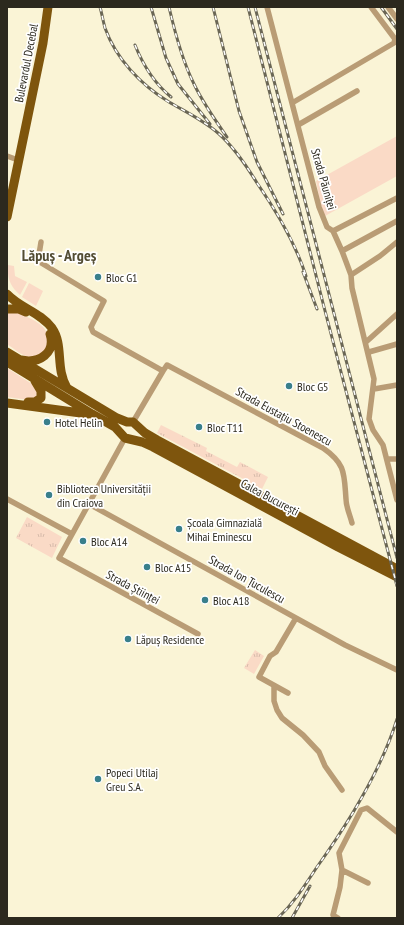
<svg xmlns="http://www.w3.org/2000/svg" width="404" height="925" font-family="'PT Sans Narrow',sans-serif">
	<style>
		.green { fill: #fadac6 }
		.park { fill: url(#park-tufts) }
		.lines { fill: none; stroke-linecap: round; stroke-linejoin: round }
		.street { stroke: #b99c75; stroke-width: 5.5 }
		.primary { stroke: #7e550d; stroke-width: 9 }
		.rail-casing { stroke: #6a6655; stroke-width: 3 }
		.rail { stroke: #fff; stroke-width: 1.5; stroke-dasharray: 4.5; stroke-linecap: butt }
		.poi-dot { fill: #397f8b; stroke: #fff; stroke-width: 1.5 }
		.labels { text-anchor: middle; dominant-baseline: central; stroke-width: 3.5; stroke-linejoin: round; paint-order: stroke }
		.street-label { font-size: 12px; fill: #2c291e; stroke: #fff }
		.poi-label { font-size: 12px; fill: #2c291e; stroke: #fff; text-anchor: start }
		.district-label { font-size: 16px; font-weight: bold; fill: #524c33; stroke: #fff }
	</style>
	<defs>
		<pattern id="park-tufts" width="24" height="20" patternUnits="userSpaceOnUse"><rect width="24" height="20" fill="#fadac6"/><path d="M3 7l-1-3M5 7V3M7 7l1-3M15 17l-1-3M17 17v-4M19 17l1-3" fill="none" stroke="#d6bbaa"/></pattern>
	</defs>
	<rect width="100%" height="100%" fill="#faf4d6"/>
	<path class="green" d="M397,136V176L325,216L322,212L316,181Z
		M8,265L14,266L15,276L27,282L20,295C10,286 7,278 8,265Z
		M29,283L43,291L36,306L22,297Z
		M9,310C21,314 33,318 43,327C54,338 45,360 29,357C22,356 13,348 7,344V311Z
		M7,368L32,384L37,392L36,398L29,400L7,397Z"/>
	<path class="park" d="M161,425L207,448L206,451L237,467L240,462L268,477L262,489L157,433Z
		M27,517L62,537L52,558L16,538Z
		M255,650L264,656L254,674L244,668Z"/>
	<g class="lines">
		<path class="street" d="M267,7L319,207L327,227L333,231L342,251L351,275L352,288L374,379L369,419L373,430L383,445L397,500
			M388,7L397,19
			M292,103L394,43L395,39L371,7
			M298,125L357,91
			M7,156L18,160
			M333,231L397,198
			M41,242L38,261L104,301L91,327L93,332L163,371
			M342,251L397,221
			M351,275L380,256L397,242
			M366,342L397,314
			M369,352L397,344
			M374,389L397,385
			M133,422L163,371L167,365L323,448C346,464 344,474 346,499C346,507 350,515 352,523
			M125,438L59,558L198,634
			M387,459H397
			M7,499L72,534
			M89,504L345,645L397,670
			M274,686V701L277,710L282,718L303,735L319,752L325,766L342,790
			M288,693L259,677L270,656L276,652L296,618
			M342,870L368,883
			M338,918L333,915L340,887L342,870L339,853L361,810L367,808L397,832"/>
		<path class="primary" d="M7,217L43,43L48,7
			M7,294C20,308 40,312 52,328C64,345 55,368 67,388
			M7,309H19L26,312
			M7,352L117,418L127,422H133L145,433L157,440L397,569
			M21,360C39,364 56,353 50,334
			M7,362L92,414L115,427L125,438L142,442L153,447L338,547L397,577
			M28,402H35L41,398V391L35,381
			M7,403L88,414"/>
		<g class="rail-casing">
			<path id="rail" d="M100,7C102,14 103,21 105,28C116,59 141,85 169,102C186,112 203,120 218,133C234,147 246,165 257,183C277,212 295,242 306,276
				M151,7L166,58L178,84L210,124
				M169,7C175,33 182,60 194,84C203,103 215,120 227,137
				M213,7L239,111L257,162L283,214
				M248,7L324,307L397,586
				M255,7L397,558
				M381,7L397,29
				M135,45C143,65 154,83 171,97
				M303,272L317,309
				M278,918C294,903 305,885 317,867C349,822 381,771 397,719
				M292,918L310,886"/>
		</g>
		<use href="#rail" class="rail"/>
	</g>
	<g class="poi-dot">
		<circle cx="98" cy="277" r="4"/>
		<circle cx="289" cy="386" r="4"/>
		<circle cx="47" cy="422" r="4"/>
		<circle cx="199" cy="427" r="4"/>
		<circle cx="49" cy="495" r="4"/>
		<circle cx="179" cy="529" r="4"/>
		<circle cx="83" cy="541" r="4"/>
		<circle cx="147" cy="567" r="4"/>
		<circle cx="205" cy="600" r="4"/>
		<circle cx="128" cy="639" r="4"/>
		<circle cx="98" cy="779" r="4"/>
	</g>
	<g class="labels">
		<g class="street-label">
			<text transform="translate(26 63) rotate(-79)">Bulevardul Decebal</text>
			<text transform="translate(324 179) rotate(74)">Strada Păuniței</text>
			<text transform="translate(284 416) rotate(29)">Strada Eustațiu Stoenescu</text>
			<text transform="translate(270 497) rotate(28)">Calea București</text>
			<text transform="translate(247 579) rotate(29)">Strada Ion Țuculescu</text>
			<text transform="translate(133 587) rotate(28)">Strada Științei</text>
		</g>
		<g class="poi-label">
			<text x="106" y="277">Bloc G1</text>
			<text x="297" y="386">Bloc G5</text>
			<text x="55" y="422">Hotel Helin</text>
			<text x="207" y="427">Bloc T11</text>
			<text x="57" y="488">Biblioteca Universității<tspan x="57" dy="14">din Craiova</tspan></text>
			<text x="187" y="522">Școala Gimnazială<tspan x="187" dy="14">Mihai Eminescu</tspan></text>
			<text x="91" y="541">Bloc A14</text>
			<text x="155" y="567">Bloc A15</text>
			<text x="213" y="600">Bloc A18</text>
			<text x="136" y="639">Lăpuș Residence</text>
			<text x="106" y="772">Popeci Utilaj<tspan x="106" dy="14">Greu S.A.</tspan></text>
		</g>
		<g class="district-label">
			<text x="59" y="255">Lăpuș - Argeș</text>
		</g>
	</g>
	<rect width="404" height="925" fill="none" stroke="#2c291e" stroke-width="16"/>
</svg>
